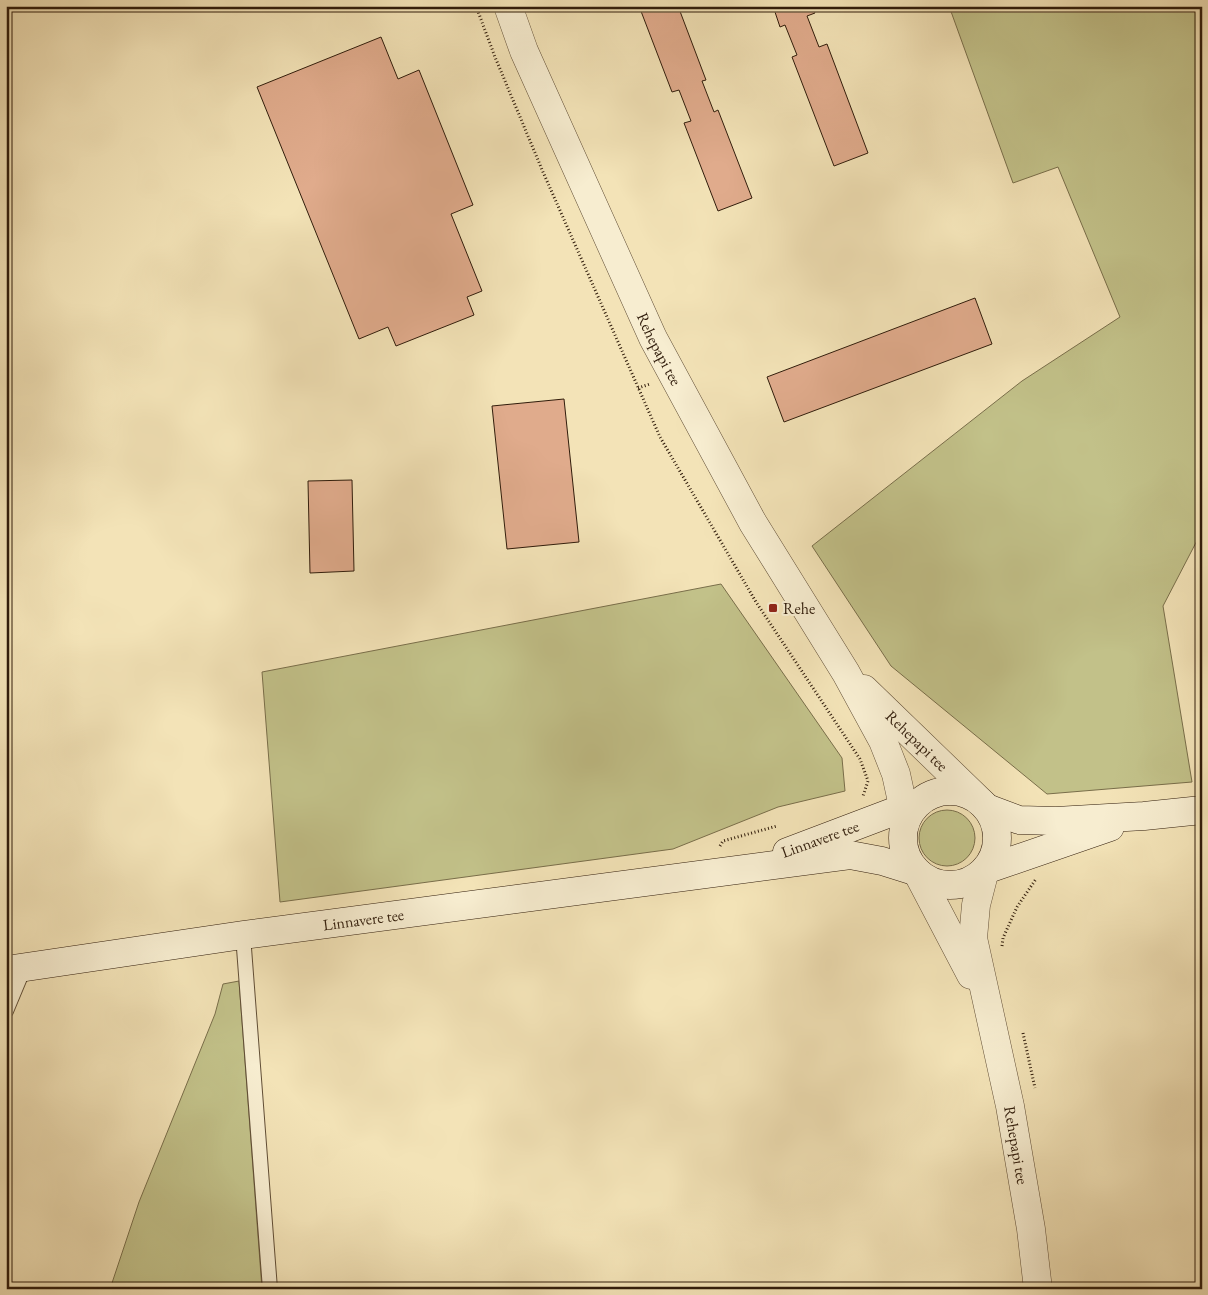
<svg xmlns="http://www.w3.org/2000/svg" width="1208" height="1295" font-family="'EB Garamond',serif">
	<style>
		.green { fill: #c2c189; stroke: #796e4a }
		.building { fill: #e0ab8c; stroke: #301c0b }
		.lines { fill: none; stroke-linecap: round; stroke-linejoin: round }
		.lane-casing { stroke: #614e36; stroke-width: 16 }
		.street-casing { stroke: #614e36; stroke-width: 29 }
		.secondary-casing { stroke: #301c0b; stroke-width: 29 }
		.path { stroke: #301c0b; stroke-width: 3; stroke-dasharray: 1 2.5; stroke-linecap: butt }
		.lane { stroke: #f7edd0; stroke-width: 14 }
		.street { stroke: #f7edd0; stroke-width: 28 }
		.secondary { stroke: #f7edd0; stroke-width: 28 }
		.poi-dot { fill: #8f2418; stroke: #f7edd0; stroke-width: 2 }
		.labels { text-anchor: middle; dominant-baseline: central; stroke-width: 4; stroke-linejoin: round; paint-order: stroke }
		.street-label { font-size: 16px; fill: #301c0b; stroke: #f7edd0 }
		.poi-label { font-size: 16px; fill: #301c0b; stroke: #f7edd0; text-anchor: start }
	</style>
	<rect width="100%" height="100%" fill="#f3e3b7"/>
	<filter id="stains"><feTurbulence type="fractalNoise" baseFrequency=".004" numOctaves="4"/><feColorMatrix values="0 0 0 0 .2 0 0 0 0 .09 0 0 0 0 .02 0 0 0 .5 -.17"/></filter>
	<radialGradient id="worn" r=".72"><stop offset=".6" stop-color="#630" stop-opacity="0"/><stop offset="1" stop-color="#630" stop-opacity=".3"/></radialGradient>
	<path class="green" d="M949,6H1202V531L1163,606L1192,782L1047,794L891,666L812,546L1022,381L1120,317L1058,167L1013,183Z
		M721,584L842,758L845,791L778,807L673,849L280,902L262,672Z
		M919 838a28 28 0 1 1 56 0a28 28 0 1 1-56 0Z
		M239,981L262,1289H110L139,1202L215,1014L223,984Z"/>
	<path class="building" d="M639,6H678L706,80L702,81L714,112L718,110L752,198L718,211L684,123L691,121L679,90L672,92Z
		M773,6H812L815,13L807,16L819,47L827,44L868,153L834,166L792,57L797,55L785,25L780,27Z
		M381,37L398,79L419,70L473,205L451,214L482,291L467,297L474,315L396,346L388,327L359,339L257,87Z
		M975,298L992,344L784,422L767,377Z
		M564,399L579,542L507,549L492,406Z
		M352,480L354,571L310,573L308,481Z"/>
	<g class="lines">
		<g class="lane-casing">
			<path id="lane" d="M243,935L270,1289
				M6,1011L24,968"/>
		</g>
		<g class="street-casing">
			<g id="street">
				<path id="s1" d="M508,6L524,51L653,338L753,523L846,673L883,741L896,774L906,820"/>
				<path id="s2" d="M864,689L987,808"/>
				<path id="s3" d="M985,870L976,905L973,938L1010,1106L1031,1229L1038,1289"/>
				<path d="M917,872L971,975"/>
			</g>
		</g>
		<g class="secondary-casing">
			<g id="secondary">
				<circle cx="950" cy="838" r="47"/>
				<path d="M987,808L1019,820L1056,821L1144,816L1202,810"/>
				<path d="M787,852L919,802"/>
				<path d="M985,870L1110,827"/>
				<path id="s4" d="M6,970L243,935L850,855L882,861L917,872"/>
			</g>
		</g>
		<path class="path" d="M476,6L495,57L543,172L660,437L756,602L860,759L868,781L863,796
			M638,388L650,384
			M720,846L723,841L777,826
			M1002,946L1003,938L1017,907L1036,879
			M1023,1033L1035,1088"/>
		<use href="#lane" class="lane"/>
		<use href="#street" class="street"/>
		<use href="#secondary" class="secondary"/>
	</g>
	<rect class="poi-dot" x="768" y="603" width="10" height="10" rx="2.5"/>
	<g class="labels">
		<g class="street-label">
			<text stroke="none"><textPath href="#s1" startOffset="375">Rehepapi tee</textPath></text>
			<text stroke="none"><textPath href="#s2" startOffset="74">Rehepapi tee</textPath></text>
			<text transform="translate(820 839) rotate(-20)">Linnavere tee</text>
			<text stroke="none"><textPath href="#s4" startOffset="361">Linnavere tee</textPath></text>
			<text stroke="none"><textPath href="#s3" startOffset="281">Rehepapi tee</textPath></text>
		</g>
		<g class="poi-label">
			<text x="783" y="608">Rehe</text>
		</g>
	</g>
	<rect width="1208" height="1295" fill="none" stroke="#f3e3b7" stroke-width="25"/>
	<rect x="8" y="8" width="1193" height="1280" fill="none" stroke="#301c0b" stroke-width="2.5"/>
	<rect x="12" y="12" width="1183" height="1270" fill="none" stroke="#301c0b"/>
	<rect width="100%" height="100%" filter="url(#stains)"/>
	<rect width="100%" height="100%" fill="url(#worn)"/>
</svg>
